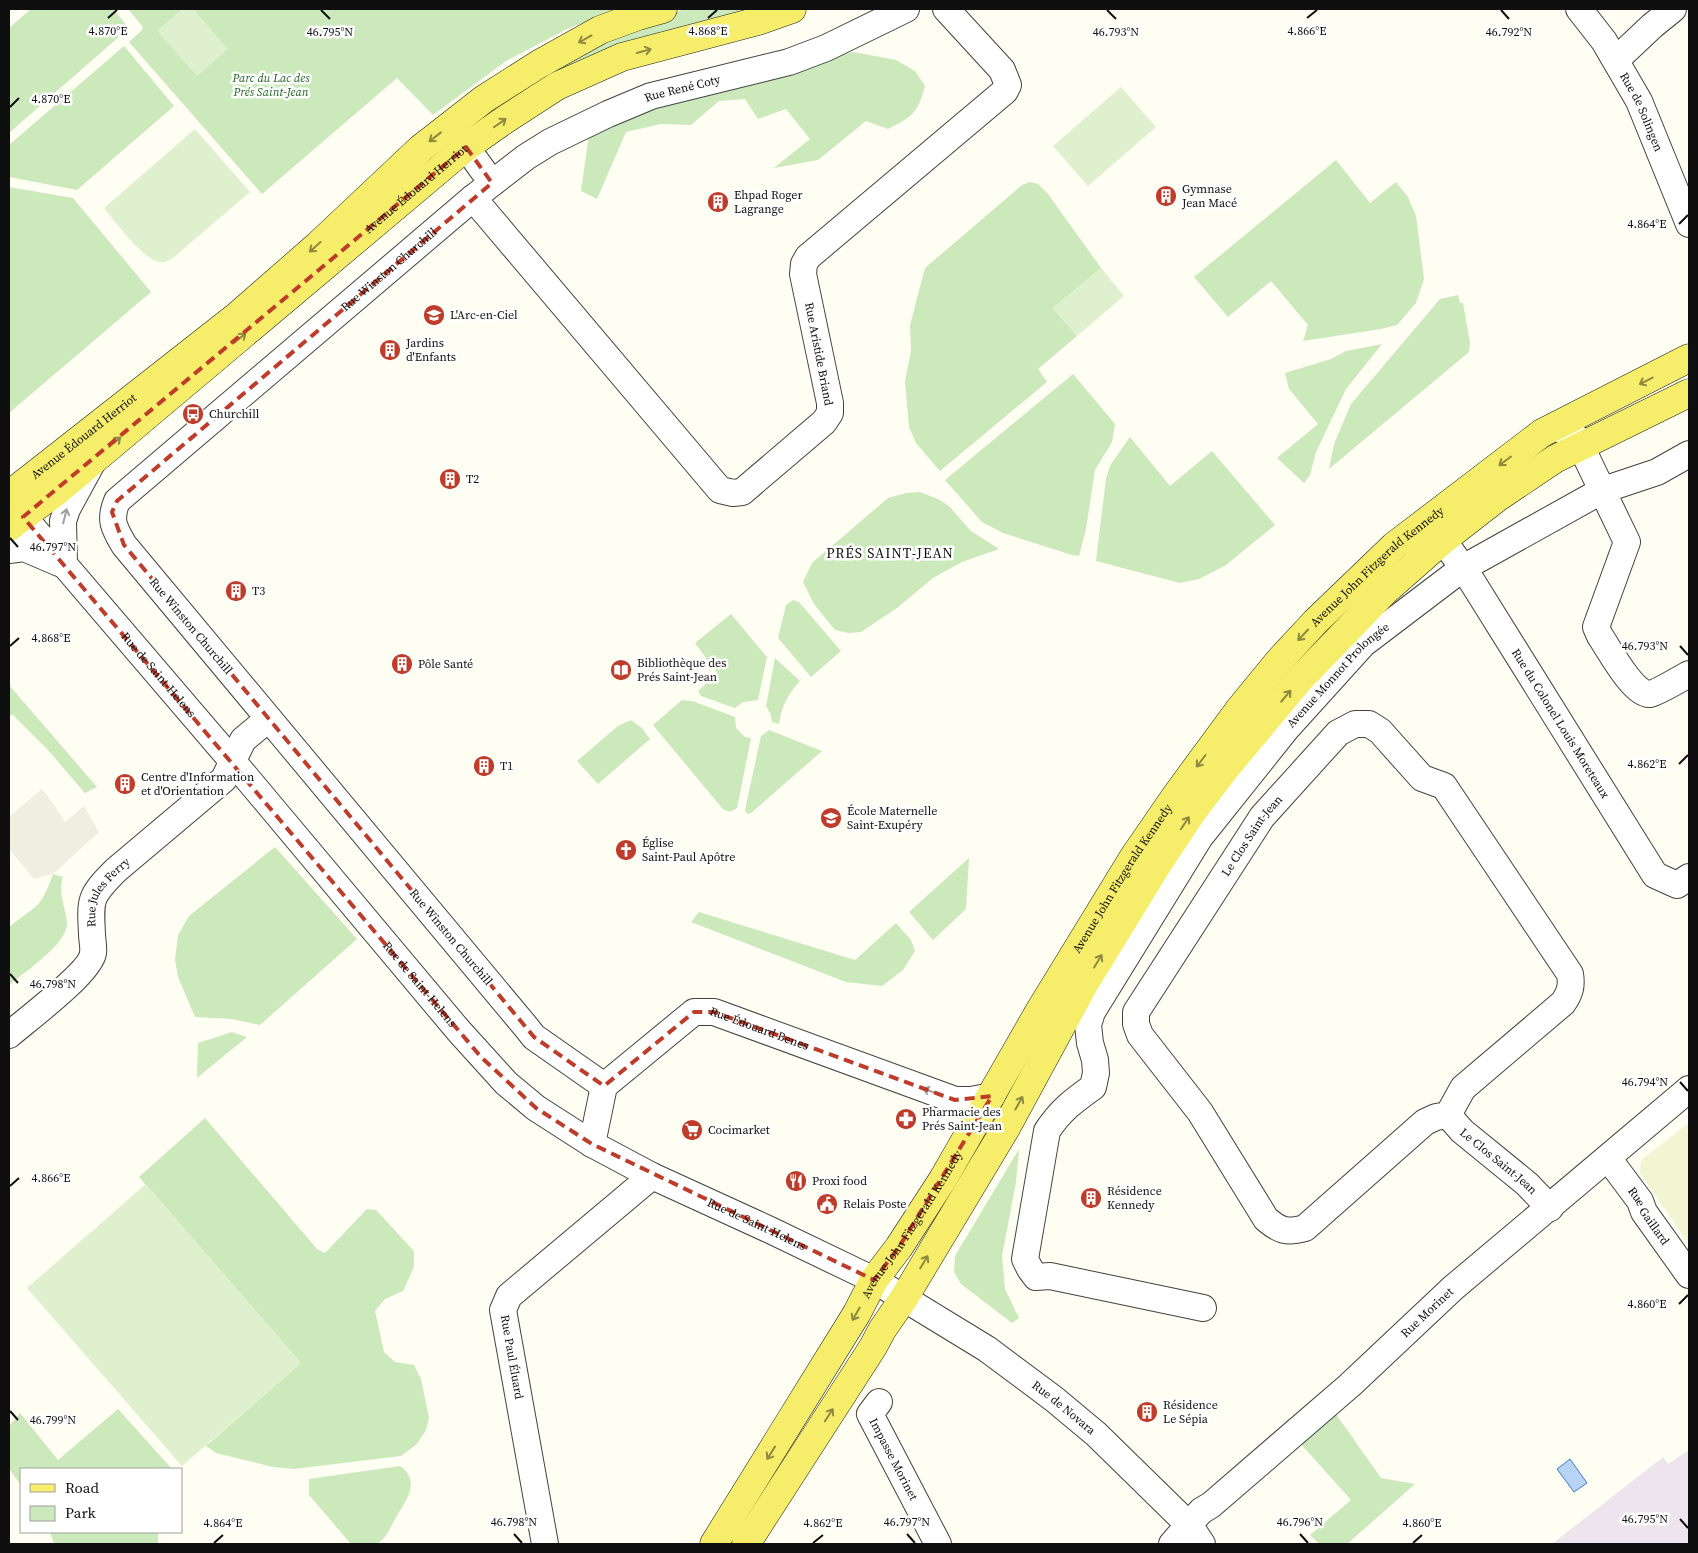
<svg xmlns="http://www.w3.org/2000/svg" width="1698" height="1553" font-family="'Source Serif 4',serif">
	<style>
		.industrial { fill: #ede4ed }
		.farmland { fill: #f1f5d2 }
		.green { fill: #cbe9bb }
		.pitch { fill: #def0cd }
		.plaza { fill: #f0eee0 }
		.water { fill: #b7d3f5; stroke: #3f7acb }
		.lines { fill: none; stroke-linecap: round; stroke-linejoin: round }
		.minor-casing { stroke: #424242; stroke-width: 28 }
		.major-casing { stroke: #202020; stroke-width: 29 }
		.minor { stroke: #fff; stroke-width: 26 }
		.major { stroke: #f6ed6a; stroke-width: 28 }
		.oneway { stroke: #8e8941 }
		.oneway2 { stroke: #9f9f9f }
		.marked { fill: none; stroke: #be3c29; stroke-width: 4; stroke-dasharray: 10 6; stroke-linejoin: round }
		.ticks { fill: none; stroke: #0f0f0f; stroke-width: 2 }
		.labels { text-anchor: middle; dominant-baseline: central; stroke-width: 5; stroke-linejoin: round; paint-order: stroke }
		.park-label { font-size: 12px; font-style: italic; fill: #226720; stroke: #fff }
		.street-label { font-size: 12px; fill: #0f0f0f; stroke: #fff }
		.poi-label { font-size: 12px; fill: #0f0f0f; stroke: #fff; text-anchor: start }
		.neighbourhood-label { font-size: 14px; letter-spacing: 1px; fill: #0f0f0f; stroke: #fff }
		.ticks-label { font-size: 12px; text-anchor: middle; fill: #0f0f0f; stroke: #fff; stroke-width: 5; stroke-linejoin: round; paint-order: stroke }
	</style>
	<rect width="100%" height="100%" fill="#fffef2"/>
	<path class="industrial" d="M1689,1450V1544H1552L1663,1457L1668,1464Z"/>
	<path class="farmland" d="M1689,1123V1244L1640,1173L1641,1160Z"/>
	<path class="green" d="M31,9H113L129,28L9,133V28Z
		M128,9H622L569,28L506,61L433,115L397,78L262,194L129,42L142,30L143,27Z
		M686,9H772L535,87L597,40L633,24Z
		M124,46L174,106L77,190L9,177V145Z
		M853,52L896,60L915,71L925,86C918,113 912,117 888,129L866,121L818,160L774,168L810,139L786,109L758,119L745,99L719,101L691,125L661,124L626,132L597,199L581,191L589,134L700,93Z
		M1336,160L1370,203L1396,182L1408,197L1416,216L1424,279L1416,303L1397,325L1381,329L1303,341L1308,325L1271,281L1228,317L1194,277Z
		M1030,182L1038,184L1048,194L1101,268L1053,308L1077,336L1038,369L1047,382L940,471L916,443L909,427L905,381L911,351L910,325L925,268L1022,185Z
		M9,187L73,198L151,292L9,413Z
		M1458,295L1460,303H1463L1470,343L1469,352L1329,469L1334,444L1351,404L1440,299Z
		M1382,344L1346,389L1316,452L1310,475L1304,483L1277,458L1318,424L1289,389L1285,373L1331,359L1346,351Z
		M1073,374L1115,424L1112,442L1095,470L1086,529L1079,556L1072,555L1003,533L982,522L945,480Z
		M1130,437L1170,486L1212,451L1275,525L1226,565L1199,579L1180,583L1096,561L1106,478L1111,464Z
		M920,492L938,499L949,506L971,531L999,549L962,562L933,578L897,608L861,632L848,633L835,630L814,604L803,582L812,563L888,498L906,493Z
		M793,600L799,602L841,651L811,677L778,638L786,605Z
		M731,614L767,657L758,700L743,702L735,708L701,696L698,691L717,673L695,643Z
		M775,658L800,681C788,694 781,707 779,724L772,722L771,715L766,706Z
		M9,685L97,787L85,793L47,749L13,715L9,716Z
		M682,700L692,701L735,717L736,728L745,737L751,738L737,808C731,812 728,813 722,808L653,725Z
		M631,720L642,728L650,739L598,784L577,761L618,726Z
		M769,730L822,751L751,813L747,814L745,810L761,736Z
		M275,847L357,939L260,1025L232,1019L195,1017L178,977L175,960L178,935L189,916Z
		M969,858L966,909L933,940L909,912Z
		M53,874L63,877C58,892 65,907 67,922C69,943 24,972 9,985V927C19,918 35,910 42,899C47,891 50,882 53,874Z
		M699,912L855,960L896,923L911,940L915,951L903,970L882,986L846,982L691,922Z
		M232,1032L247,1037L197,1078L198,1043Z
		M205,1118L317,1249L325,1253L367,1209L376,1210L414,1251V1267L403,1291L385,1299L375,1311L384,1352L395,1362L414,1365L421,1379L429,1418L426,1430L417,1444L401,1456L294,1469L273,1467L216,1453L206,1446L301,1363L139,1177Z
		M1019,1149L1016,1182L1002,1256L1005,1289L1019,1318L1012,1323L961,1284L954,1272L955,1256Z
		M118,1409L172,1469H21V1485L9,1469V1426L20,1413L58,1460Z
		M1333,1410L1381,1478L1415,1484L1347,1544H1319L1310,1535L1351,1500L1300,1443Z
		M400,1466C423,1482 404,1503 394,1521C390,1528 386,1539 378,1543C372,1547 359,1544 351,1544L309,1495V1479Z
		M50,1532H158V1544H54Z"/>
	<path class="pitch" d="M182,9H193L228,49L197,76L157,31Z
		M1121,87L1156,127L1088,186L1053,146Z
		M195,129L250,192L174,257C169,260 166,263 160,262C144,261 115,221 104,208Z
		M1101,268L1124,296L1077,336L1053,308Z
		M146,1184L301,1363L182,1466L27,1288Z"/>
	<path class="plaza" d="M42,789L54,805L65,822L84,806L99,832L53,874L34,879L9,849V817Z"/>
	<path class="water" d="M1570,1459L1587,1483L1574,1492L1557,1469Z"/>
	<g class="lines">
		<g class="minor-casing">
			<g id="minor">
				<path id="s1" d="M1579,9L1604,41L1639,101L1689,224"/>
				<path d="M1616,60L1652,26L1673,9"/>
				<path d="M466,147L492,183"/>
				<path d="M473,198L720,490L733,493L742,492L824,422L830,413V403L803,274L804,264L808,257L1005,91L1008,85L1002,70L946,9"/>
				<path d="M1556,427L1577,438L1627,542L1596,627L1600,636C1609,649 1634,696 1650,694C1656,693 1682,678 1689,674"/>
				<path id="s2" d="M9,500L246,777L458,1030L506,1083L536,1108L592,1144L652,1176L770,1230L874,1280L987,1349L1054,1399L1096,1434L1190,1526L1202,1544"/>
				<path id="s3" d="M1443,540L1468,575L1655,875L1677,885L1689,877"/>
				<path d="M9,550L24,548L59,563"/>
				<path d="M64,565L63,521L67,509L92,463"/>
				<path id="s4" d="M9,1035C25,1021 91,972 93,953C94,947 92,940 92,934C90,898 90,896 116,870L224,779L243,740L268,719"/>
				<path id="s5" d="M604,1086L534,1037L526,1027L124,545C114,528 109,520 117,501L473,198L526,157L550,142L608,114L651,96L789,62L826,48L906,9"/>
				<path id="s6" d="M1448,1115L1436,1117L1425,1122L1305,1228C1287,1233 1280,1231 1266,1219L1200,1112L1140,1035L1136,1024V1012L1262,817L1338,733L1355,724H1369L1380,731L1422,778L1444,786L1570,974C1572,986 1570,993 1563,1003L1463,1088L1448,1115L1462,1131L1527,1184L1550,1208"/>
				<path id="s7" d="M592,1144L604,1086L694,1012H714L955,1100H971L992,1096"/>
				<path id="s8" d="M1608,1158L1640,1201L1644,1212L1689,1275"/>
				<path id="s9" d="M1203,1308L1050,1276L1036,1277L1030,1269L1025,1259L1047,1131C1060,1111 1073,1101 1093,1087L1096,1073L1095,1060L1090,1043L1088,1025L1092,1012L1200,837L1287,728L1363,644L1463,568L1603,490L1657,472L1689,454"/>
				<path id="s10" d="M879,1402L870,1414L938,1544"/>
				<path d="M545,1544L503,1310L509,1296L652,1176"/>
				<path id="s11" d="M1172,1544L1201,1511L1211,1505L1350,1385L1453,1288L1689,1089"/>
			</g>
		</g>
		<g class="major-casing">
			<g id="major">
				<path id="s12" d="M9,495L237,316L317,246L420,149L484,99L539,64L600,30L638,16L663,9"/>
				<path id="s13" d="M9,527L57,491L466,147L506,119L557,86L622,57L758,21L792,9"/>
				<path id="s14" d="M714,1544L857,1313L874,1280L899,1247L943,1179L1040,1010L1133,858L1177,794L1238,711L1279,661L1315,622L1394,546L1542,433L1689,358"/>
				<path d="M746,1544L873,1347L882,1330L904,1298L1006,1128L1083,986L1159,862L1193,811L1225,769L1300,679L1385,591L1443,540L1497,498L1555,459L1689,393"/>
			</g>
		</g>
		<use href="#minor" class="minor"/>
		<use href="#major" class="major"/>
	</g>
	<defs><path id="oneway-shaft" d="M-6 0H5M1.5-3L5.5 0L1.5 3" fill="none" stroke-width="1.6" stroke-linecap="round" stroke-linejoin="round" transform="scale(1.25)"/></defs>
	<g class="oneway">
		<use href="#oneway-shaft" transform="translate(585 39) rotate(151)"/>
		<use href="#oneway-shaft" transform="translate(644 51) rotate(-15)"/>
		<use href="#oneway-shaft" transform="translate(500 123) rotate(-35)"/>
		<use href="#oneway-shaft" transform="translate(435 137) rotate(142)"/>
		<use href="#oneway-shaft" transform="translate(315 247) rotate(138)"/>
		<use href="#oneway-shaft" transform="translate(240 338) rotate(-40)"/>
		<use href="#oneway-shaft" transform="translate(1646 381) rotate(153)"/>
		<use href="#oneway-shaft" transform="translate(115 442) rotate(-40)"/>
		<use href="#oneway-shaft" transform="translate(1505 461) rotate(143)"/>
		<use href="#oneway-shaft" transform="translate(1303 635) rotate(133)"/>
		<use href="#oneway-shaft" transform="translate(1286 696) rotate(-50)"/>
		<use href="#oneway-shaft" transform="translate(1201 761) rotate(127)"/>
		<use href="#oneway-shaft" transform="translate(1185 823) rotate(-56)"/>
		<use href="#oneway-shaft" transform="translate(1098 961) rotate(-59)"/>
		<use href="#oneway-shaft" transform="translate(1019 1103) rotate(-61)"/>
		<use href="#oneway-shaft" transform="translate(924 1262) rotate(-59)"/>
		<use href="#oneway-shaft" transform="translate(856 1314) rotate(120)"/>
		<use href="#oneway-shaft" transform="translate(829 1415) rotate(-57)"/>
		<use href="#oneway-shaft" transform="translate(771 1453) rotate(122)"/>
	</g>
	<g class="oneway2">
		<use href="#oneway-shaft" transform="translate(65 516) rotate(-76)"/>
		<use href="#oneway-shaft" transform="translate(930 1091) rotate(-161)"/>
	</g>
	<path class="marked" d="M466,147L492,183L117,501L112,512L124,545L534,1037L604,1086L694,1012H714L955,1100L992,1096L899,1247L874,1280L592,1144L536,1108L481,1057L23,517Z"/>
	<path class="ticks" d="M321,10L330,19M1107,10L1116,19M1501,10L1509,19M108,18L117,10M708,18L717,10M1307,18L1317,10M10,107L19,98M1679,224L1688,215M10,538L18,547M10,646L19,638M1680,646L1688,655M1679,764L1688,755M10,974L18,983M1680,1082L1688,1091M10,1186L19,1178M1679,1304L1688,1295M10,1411L18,1420M1680,1519L1688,1528M514,1534L522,1543M907,1534L915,1543M1300,1534L1308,1543M214,1543L223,1535M813,1543L823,1535M1413,1543L1422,1535"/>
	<defs>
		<g id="building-disc" transform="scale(1.125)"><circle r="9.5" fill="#be3c29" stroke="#fff"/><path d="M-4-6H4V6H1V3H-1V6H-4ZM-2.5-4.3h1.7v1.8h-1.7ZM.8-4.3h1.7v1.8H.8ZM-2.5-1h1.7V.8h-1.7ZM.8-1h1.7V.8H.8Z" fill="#fff"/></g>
		<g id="school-disc" transform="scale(1.125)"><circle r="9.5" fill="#be3c29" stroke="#fff"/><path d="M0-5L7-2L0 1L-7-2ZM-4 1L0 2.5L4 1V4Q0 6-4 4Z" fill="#fff"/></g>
		<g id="bus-disc" transform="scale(1.125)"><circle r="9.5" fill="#be3c29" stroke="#fff"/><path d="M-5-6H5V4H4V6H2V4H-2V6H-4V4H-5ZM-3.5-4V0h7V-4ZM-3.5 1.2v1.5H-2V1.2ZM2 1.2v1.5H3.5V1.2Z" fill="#fff"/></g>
		<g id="library-disc" transform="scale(1.125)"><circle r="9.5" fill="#be3c29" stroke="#fff"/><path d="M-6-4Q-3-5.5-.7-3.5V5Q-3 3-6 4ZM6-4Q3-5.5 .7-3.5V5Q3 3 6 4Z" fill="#fff"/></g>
		<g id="church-disc" transform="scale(1.125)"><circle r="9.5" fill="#be3c29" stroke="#fff"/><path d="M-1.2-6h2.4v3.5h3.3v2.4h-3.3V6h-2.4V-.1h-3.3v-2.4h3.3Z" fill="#fff"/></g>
		<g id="pharmacy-disc" transform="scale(1.125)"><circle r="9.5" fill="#be3c29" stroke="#fff"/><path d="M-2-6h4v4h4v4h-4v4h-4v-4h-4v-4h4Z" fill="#fff"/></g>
		<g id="supermarket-disc" transform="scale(1.125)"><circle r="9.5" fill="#be3c29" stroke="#fff"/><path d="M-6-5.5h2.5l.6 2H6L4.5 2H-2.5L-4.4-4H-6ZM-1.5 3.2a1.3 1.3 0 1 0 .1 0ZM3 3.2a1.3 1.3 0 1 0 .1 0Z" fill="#fff"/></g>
		<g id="restaurant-disc" transform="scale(1.125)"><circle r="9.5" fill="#be3c29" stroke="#fff"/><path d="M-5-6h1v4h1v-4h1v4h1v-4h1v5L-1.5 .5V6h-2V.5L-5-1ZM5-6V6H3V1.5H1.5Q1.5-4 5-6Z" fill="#fff"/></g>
		<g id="civic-disc" transform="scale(1.125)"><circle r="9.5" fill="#be3c29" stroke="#fff"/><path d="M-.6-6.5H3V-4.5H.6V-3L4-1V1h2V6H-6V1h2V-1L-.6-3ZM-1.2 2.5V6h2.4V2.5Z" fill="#fff"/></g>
	</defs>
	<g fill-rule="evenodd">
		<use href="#building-disc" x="1166" y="196"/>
		<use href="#building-disc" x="718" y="202"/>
		<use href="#school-disc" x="434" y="315"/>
		<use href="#building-disc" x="390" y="350"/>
		<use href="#bus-disc" x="193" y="414"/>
		<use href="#building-disc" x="450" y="479"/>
		<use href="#building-disc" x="236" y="591"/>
		<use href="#building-disc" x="402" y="664"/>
		<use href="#library-disc" x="621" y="670"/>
		<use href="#building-disc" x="484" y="766"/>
		<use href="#building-disc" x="125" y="784"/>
		<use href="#school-disc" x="831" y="818"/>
		<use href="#church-disc" x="626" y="850"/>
		<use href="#pharmacy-disc" x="906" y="1119"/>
		<use href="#supermarket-disc" x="692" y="1130"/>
		<use href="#restaurant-disc" x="796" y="1181"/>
		<use href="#building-disc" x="1091" y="1198"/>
		<use href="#civic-disc" x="827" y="1204"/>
		<use href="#building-disc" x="1147" y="1412"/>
	</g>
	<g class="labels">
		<g class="park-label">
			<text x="271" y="78">Parc du Lac des<tspan x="271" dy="14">Prés Saint-Jean</tspan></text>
		</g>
		<g class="street-label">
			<text stroke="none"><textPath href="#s5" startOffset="1479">Rue René Coty</textPath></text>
			<text stroke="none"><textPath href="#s1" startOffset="121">Rue de Solingen</textPath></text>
			<text stroke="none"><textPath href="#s13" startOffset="529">Avenue Édouard Herriot</textPath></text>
			<text stroke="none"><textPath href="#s5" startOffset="1130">Rue Winston Churchill</textPath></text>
			<text transform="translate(819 354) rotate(79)">Rue Aristide Briand</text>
			<text stroke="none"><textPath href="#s12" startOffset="95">Avenue Édouard Herriot</textPath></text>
			<text stroke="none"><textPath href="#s14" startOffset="1186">Avenue John Fitzgerald Kennedy</textPath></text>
			<text transform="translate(191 626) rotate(50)">Rue Winston Churchill</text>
			<text stroke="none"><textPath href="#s2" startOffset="230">Rue de Saint-Helens</textPath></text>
			<text stroke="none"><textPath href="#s9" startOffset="881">Avenue Monnot Prolongée</textPath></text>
			<text stroke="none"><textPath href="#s3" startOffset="218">Rue du Colonel Louis Moreteaux</textPath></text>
			<text stroke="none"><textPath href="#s6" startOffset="685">Le Clos Saint-Jean</textPath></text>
			<text stroke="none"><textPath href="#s14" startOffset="781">Avenue John Fitzgerald Kennedy</textPath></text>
			<text stroke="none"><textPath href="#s4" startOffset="185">Rue Jules Ferry</textPath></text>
			<text transform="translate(451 937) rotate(50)">Rue Winston Churchill</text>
			<text stroke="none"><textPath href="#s2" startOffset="635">Rue de Saint-Helens</textPath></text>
			<text stroke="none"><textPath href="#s7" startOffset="244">Rue Édouard Benes</textPath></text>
			<text stroke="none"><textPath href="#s6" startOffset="1440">Le Clos Saint-Jean</textPath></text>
			<text stroke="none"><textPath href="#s8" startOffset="71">Rue Gaillard</textPath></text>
			<text stroke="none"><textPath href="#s2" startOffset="1055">Rue de Saint-Helens</textPath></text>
			<text stroke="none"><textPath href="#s14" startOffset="376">Avenue John Fitzgerald Kennedy</textPath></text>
			<text stroke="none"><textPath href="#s11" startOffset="345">Rue Morinet</textPath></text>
			<text transform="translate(512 1357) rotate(80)">Rue Paul Éluard</text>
			<text stroke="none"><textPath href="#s2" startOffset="1414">Rue de Novara</textPath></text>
			<text stroke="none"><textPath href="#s10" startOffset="66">Impasse Morinet</textPath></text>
		</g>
		<g class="poi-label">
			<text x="1182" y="189">Gymnase<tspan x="1182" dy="14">Jean Macé</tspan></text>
			<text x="734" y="195">Ehpad Roger<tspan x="734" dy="14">Lagrange</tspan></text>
			<text x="450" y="315">L'Arc-en-Ciel</text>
			<text x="406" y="343">Jardins<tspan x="406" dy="14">d'Enfants</tspan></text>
			<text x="209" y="414">Churchill</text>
			<text x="466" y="479">T2</text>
			<text x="252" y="591">T3</text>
			<text x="637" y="663">Bibliothèque des<tspan x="637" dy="14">Prés Saint-Jean</tspan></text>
			<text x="418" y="664">Pôle Santé</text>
			<text x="500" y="766">T1</text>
			<text x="141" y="777">Centre d'Information<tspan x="141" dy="14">et d'Orientation</tspan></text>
			<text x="847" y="811">École Maternelle<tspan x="847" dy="14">Saint-Exupéry</tspan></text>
			<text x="642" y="843">Église<tspan x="642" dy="14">Saint-Paul Apôtre</tspan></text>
			<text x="922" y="1112">Pharmacie des<tspan x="922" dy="14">Prés Saint-Jean</tspan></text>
			<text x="708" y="1130">Cocimarket</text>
			<text x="812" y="1181">Proxi food</text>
			<text x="1107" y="1191">Résidence<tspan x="1107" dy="14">Kennedy</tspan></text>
			<text x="843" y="1204">Relais Poste</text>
			<text x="1163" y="1405">Résidence<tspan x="1163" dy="14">Le Sépia</tspan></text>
		</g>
		<g class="neighbourhood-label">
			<text x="890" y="553">PRÉS SAINT-JEAN</text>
		</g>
	</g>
	<g class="ticks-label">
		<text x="108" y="35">4.870°E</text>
		<text x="708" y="35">4.868°E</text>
		<text x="1307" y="35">4.866°E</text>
		<text x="330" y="36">46.795°N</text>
		<text x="1116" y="36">46.793°N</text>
		<text x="1509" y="36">46.792°N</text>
		<text x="51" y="103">4.870°E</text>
		<text x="1647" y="228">4.864°E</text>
		<text x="53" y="551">46.797°N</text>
		<text x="51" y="642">4.868°E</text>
		<text x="1645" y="650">46.793°N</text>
		<text x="1647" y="768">4.862°E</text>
		<text x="53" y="988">46.798°N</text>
		<text x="1645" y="1086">46.794°N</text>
		<text x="51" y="1182">4.866°E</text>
		<text x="1647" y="1308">4.860°E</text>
		<text x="53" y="1424">46.799°N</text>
		<text x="1645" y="1523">46.795°N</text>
		<text x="514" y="1526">46.798°N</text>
		<text x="907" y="1526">46.797°N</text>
		<text x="1300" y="1526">46.796°N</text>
		<text x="223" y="1527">4.864°E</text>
		<text x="823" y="1527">4.862°E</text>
		<text x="1422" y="1527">4.860°E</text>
	</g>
	<rect width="1698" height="1553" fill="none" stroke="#0f0f0f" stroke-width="20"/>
	<rect x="20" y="1468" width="162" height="65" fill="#ffffff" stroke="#9f9f9f"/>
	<rect x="30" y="1484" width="25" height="8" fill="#f6ed6a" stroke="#9f9f9f"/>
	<text x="65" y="1493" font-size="15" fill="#0f0f0f">Road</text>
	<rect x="30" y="1506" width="25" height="15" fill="#cbe9bb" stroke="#9f9f9f"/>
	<text x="65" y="1518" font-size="15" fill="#0f0f0f">Park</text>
</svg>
